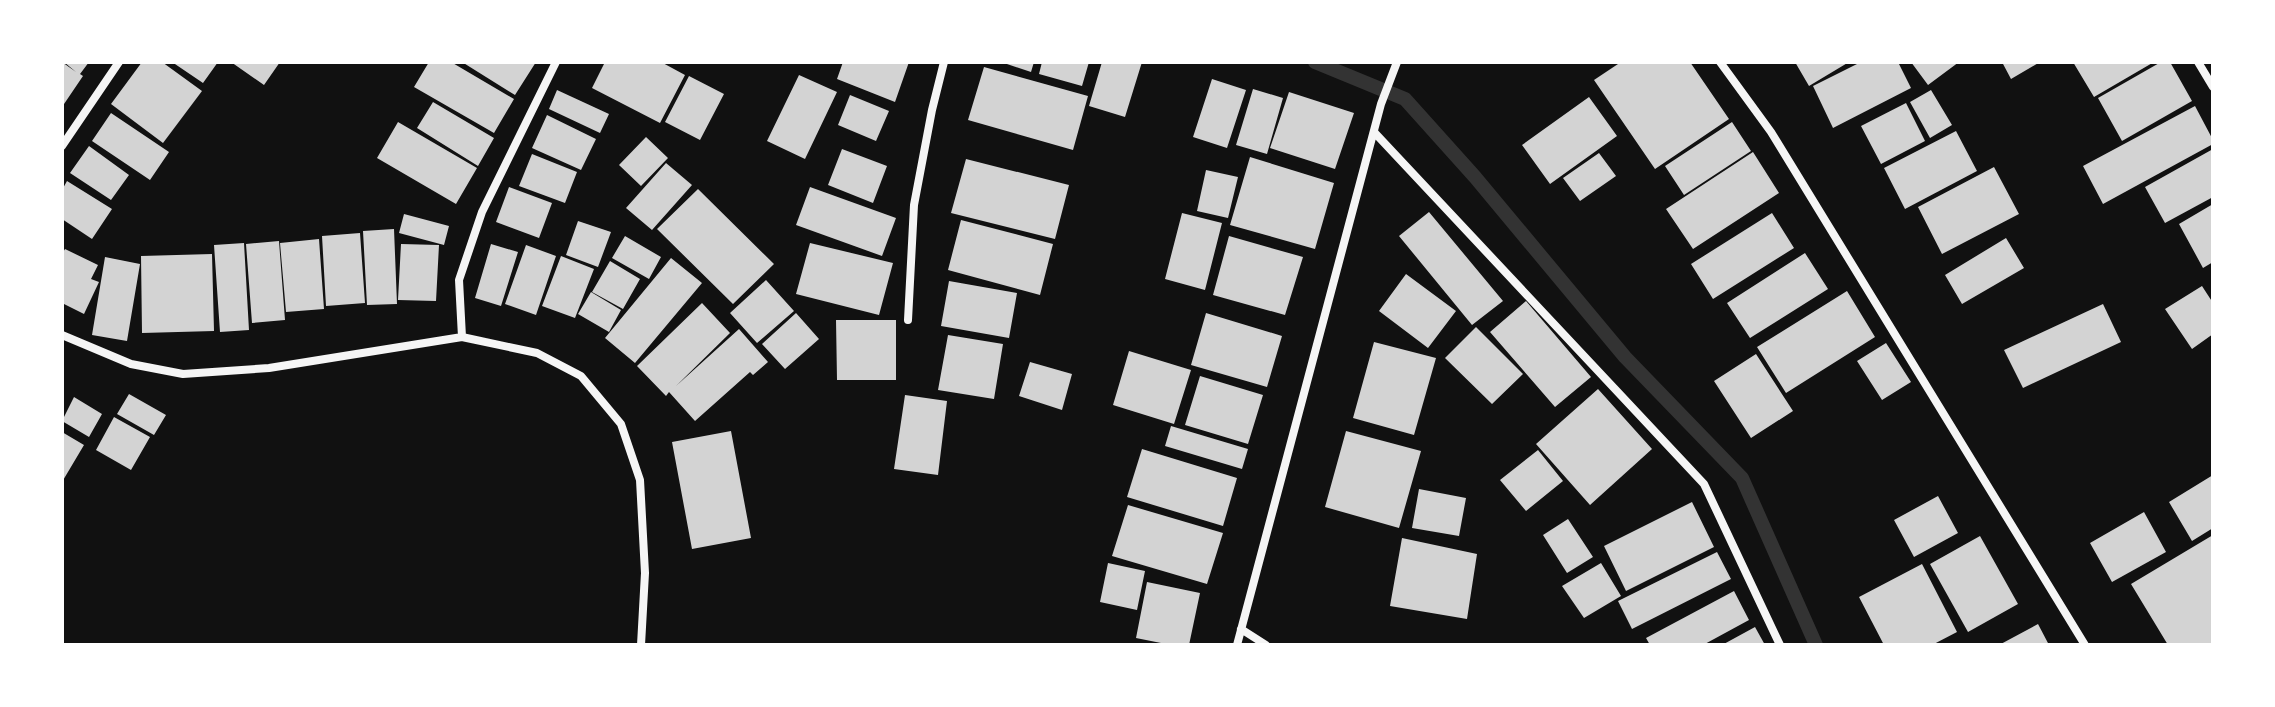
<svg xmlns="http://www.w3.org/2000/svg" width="2275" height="707" font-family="Manrope,sans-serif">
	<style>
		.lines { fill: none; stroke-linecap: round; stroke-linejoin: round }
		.stream { stroke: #333; stroke-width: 14 }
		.building { fill: #d3d3d3 }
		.minor { stroke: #f5f5f5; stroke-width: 8 }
	</style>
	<rect width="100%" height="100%" fill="#111"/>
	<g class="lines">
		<path class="stream" d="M1315,62L1405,99L1475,177L1625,357L1742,478L1816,645"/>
	</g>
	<path class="building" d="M62,62L76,72L64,62H89L80,74L83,76L62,107Z
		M142,62H162L202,91L163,143L111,104Z
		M172,62H218L203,83Z
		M231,62H280L264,85Z
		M429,62H451L514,99L494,133L414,87Z
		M462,62H536L515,95Z
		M605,62H661L685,75L660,123L592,88Z
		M843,62H909L895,102L837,79Z
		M1001,62H1034L1031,72Z
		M1042,62H1089L1082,86L1039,74Z
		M1102,62H1142L1125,117L1089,106Z
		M1621,62H1690L1729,119L1655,169L1594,80Z
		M1795,62H1849L1809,86Z
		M1861,62H1898L1911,88L1833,128L1813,86Z
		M1911,62H1959L1928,85Z
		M2002,62H2040L2011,79Z
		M2073,62H2154L2094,97Z
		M2161,62H2170L2192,101L2122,141L2098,98Z
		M984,67L1088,96L1073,150L968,120Z
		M799,75L837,92L805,159L767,141Z
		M689,76L724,94L700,140L665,122Z
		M1212,79L1246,90L1227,148L1193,137Z
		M1253,89L1283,98L1267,154L1236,145Z
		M557,90L609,114L600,133L549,109Z
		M1931,90L1952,125L1930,138L1910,102Z
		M1289,92L1354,113L1335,169L1270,148Z
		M850,95L889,111L876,141L838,125Z
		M1589,97L1617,136L1550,184L1522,145Z
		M433,102L494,138L478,166L417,128Z
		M1906,103L1925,141L1881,164L1861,126Z
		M2195,106L2213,140V144L2103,204L2083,166Z
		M111,113L169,152L150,180L92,141Z
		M547,115L596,139L581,170L532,148Z
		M398,122L477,168L456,204L377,158Z
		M1732,122L1751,151L1684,195L1665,166Z
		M1956,131L1977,171L1905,209L1884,168Z
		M646,137L668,158L641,186L619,165Z
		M89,146L129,175L111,200L70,173Z
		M842,149L887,166L873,203L828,185Z
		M2213,149V197L2165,223L2145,187Z
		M1753,152L1779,193L1693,249L1666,209Z
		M1599,153L1616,176L1580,201L1563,178Z
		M532,154L577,172L565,203L519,186Z
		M1250,157L1334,183L1315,249L1230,225Z
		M966,159L1069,185L1055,239L951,213Z
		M666,163L692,185L652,230L626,208Z
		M1994,167L2019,214L1942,254L1918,207Z
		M1206,170L1238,177L1228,218L1197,211Z
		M67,181L112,209L92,239L62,219V190Z
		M509,187L552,203L539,238L496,222Z
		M810,187L896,218L882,256L796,225Z
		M698,189L774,264L733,304L657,229Z
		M2213,204V262L2203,268L2179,224Z
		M1429,212L1503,301L1472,325L1399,236Z
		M1182,213L1222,223L1205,290L1165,279Z
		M1772,213L1794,248L1713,299L1691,264Z
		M404,214L449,226L444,245L399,233Z
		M961,220L1053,244L1040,295L948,270Z
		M578,221L611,232L598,267L566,255Z
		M394,229L397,304L367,305L363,231Z
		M360,233L365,303L326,306L322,236Z
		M625,236L661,257L649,279L612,258Z
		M1229,236L1303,257L1285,315L1213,295Z
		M2006,238L2024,268L1962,304L1945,275Z
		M319,239L324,309L286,312L280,243Z
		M279,241L285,320L252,323L246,244Z
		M244,243L249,330L220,332L214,245Z
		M810,243L893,263L879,315L796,294Z
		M401,244L439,245L436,301L398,300Z
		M491,244L518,252L501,306L475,298Z
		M526,245L556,256L536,315L505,304Z
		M65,249L98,265L91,279L99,282L84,314L62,303V254Z
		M1805,253L1828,289L1750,338L1727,303Z
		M212,254L214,331L142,333L141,256Z
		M561,256L594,269L575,318L542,306Z
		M105,257L140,264L127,341L92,335Z
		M671,258L702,283L635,363L605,338Z
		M610,261L640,279L623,309L592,292Z
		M1406,274L1456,311L1428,348L1379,311Z
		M766,280L794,311L757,343L730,313Z
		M949,281L1017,293L1009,338L941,326Z
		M2202,286L2213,303V334L2192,349L2165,309Z
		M1847,291L1875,337L1786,393L1757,347Z
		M591,292L621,310L609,332L578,314Z
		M1526,301L1591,377L1555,407L1490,332Z
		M702,303L730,333L676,386L739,329L768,362L753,375L750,372L695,421L669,392L666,396L637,366Z
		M2103,304L2121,342L2023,388L2004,350Z
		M796,313L819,339L785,369L762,344Z
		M1206,313L1282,336L1267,387L1191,365Z
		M836,320H896V380H837Z
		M1476,327L1523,374L1492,404L1445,358Z
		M948,335L1003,344L994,399L938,390Z
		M1374,342L1436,358L1414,435L1353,418Z
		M1886,343L1911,382L1882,400L1857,361Z
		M1129,351L1191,370L1174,424L1113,405Z
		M1756,354L1793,411L1751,438L1714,381Z
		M1030,362L1072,374L1062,410L1019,396Z
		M1200,376L1263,395L1248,444L1185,425Z
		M1598,389L1652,449L1590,505L1536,444Z
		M129,394L166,415L154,435L117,414Z
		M905,395L947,401L938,475L894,469Z
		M74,397L102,414L89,437L62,421Z
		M114,417L150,437L131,470L96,450Z
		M1171,426L1248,449L1242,469L1165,446Z
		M731,431L751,538L692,549L672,442Z
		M1346,431L1421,451L1399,528L1325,507Z
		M62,432L84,445L62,482Z
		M1142,449L1237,478L1223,526L1127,497Z
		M1538,450L1563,481L1526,511L1500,480Z
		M2213,475V528L2192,541L2169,502Z
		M1419,489L1466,498L1459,536L1412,528Z
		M1938,496L1958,533L1914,557L1894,520Z
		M1692,502L1714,547L1626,591L1604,546Z
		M1128,505L1223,533L1207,584L1112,556Z
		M2144,512L2166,552L2112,582L2090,543Z
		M1568,519L1593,557L1567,573L1543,535Z
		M2213,535V645H2168L2131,584Z
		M1980,536L2018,604L1968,632L1930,564Z
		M1402,538L1477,554L1467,619L1390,606Z
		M1717,552L1731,579L1632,629L1618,601Z
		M1108,563L1145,571L1137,610L1100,602Z
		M1601,563L1621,596L1584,618L1562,586Z
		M1922,564L1957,632L1932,645H1884L1859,597Z
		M1147,582L1200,593L1189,645H1171L1136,638Z
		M1734,591L1749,620L1703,645H1650L1646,638Z
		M2038,624L2049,645H1999Z
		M1755,627L1765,645H1722Z"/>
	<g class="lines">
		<path class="minor" d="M1720,62L1771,132L2085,645
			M2198,62L2213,87
			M1374,132L1704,484L1780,645
			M62,146L119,62
			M908,320L914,205L932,110L944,62
			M62,335L131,364L183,374L269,368L462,337L537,353L581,376L621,424L640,480L645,573L641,645
			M462,337L459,280L482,212L556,62
			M1241,629L1266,645
			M1237,645L1381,104L1397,62"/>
	</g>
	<rect width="2275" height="707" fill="none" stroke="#ffffff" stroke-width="128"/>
</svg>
